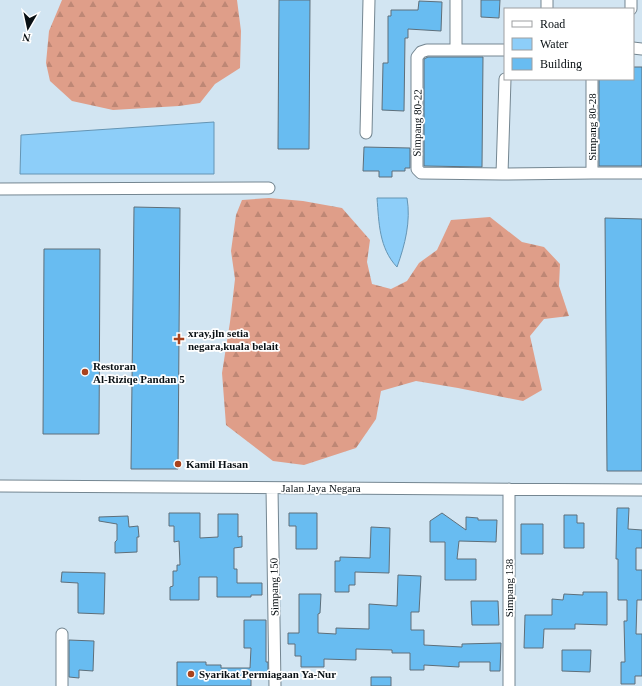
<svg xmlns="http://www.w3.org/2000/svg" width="642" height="686" font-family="Georgia,serif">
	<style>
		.forest { fill: url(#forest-firs) }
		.water { fill: #8dcef9; stroke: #6595b4 }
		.building { fill: #68bcf1; stroke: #5e6f7a }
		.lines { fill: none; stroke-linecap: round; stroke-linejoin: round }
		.street-casing { stroke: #748691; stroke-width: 13 }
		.street { stroke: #fff; stroke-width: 11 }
		.poi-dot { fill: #a9431e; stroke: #fff; stroke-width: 1.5 }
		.labels { text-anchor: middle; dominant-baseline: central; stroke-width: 3.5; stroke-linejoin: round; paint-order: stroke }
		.street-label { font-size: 11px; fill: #091014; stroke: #fff }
		.poi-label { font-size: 11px; font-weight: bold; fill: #091014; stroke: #fff; text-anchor: start }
	</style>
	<defs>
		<pattern id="forest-firs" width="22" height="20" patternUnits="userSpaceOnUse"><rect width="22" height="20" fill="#df9e89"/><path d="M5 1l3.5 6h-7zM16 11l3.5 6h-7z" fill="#be8775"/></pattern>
	</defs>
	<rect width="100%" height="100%" fill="#d2e5f2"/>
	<path class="forest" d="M62,0H237L241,31L240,68L215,84L200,103L179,106L113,110L72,101L50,81L46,63L49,31Z
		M269,198L303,201L342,208L370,240L367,262L372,284L391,289L407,281L419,263L437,250L451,220L490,217L522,242L544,247L560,264L559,286L569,316L544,319L530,336L542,390L523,401L458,388L416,381L381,391L376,419L356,448L304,465L273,461L226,425L222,373L230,322L235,279L231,251L236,215L242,200Z"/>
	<path class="water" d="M214,122V174H20L21,135Z
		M377,198H407C411,221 405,245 397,267C379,248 379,223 377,198Z"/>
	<path class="building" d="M279,0H310L309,149H278Z
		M481,0H500L499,18L481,17Z
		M419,1L442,2L441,31L408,29V38H405L404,111L382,110L383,63H388V16H391V10H418Z
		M428,57H483L482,167L424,166V59Z
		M633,67H642V166H599V79H633Z
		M364,147L410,148V168H405V171H392V177H379V171H363Z
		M134,207L180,208L178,469H131Z
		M605,218L642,219V471H607Z
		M44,249H100L99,434H43Z
		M617,508H629L628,529L642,530V548H636V570H642V600H637L636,634H642V676H635V684H621V662H625L624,621H627V600H618V559H616Z
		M169,513H200V538L218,537V514H238V537L242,536V547L234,548V569H237V583H262V595H251V597H217V577H199V600H170V587L173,586V571H177V565H180L179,541L174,542V526H169Z
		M289,513H317V549H296V526H289Z
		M442,513L466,530V517L478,518V520H497L496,542L459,541L457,559H476V580H445V542H430V521Z
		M564,515H577V523H584V548H564Z
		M128,516L129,527L138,526L139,537H137V552L115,553V542L117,540V524L99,521V517Z
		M521,524H543V554H521Z
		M371,527L390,528L389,573L355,572V585H349V592H335V561H340V557L370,558Z
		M62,572L105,573L104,614L78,613V583L61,582Z
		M398,575L421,576L419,612H411V630H424V645L462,647V644L501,643L500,671H490V662H459V667L424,665V670H410V653H392V650L356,649V660L324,659V667H301V656H295V644H288V633H299V594H321L320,613L318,614V633L336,634V628L369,629V604L397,606Z
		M583,592H607V625L575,624V629H544L543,648H524L525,615H552V599L563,600L564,594L583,595Z
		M471,601H498L499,625H472Z
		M244,620H266V662H268V675H251V686H177V662H206V665H221V668H250L251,648H244Z
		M69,640L94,641L93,671L79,670V678L69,677Z
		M562,650H591L590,672L562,671Z
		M371,677H391V686H371Z"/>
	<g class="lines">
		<g class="street-casing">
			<path id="street" d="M547,0V9
				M631,9V0
				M633,48L642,49
				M456,49V0
				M505,50H427L421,52L417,57V169L421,173L502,174L505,79
				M592,79V173H642
				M366,133L369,0
				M502,174L592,173
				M0,189L269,188
				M0,486L642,490
				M272,488L275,686
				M509,489V686
				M62,686V634"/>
		</g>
		<use href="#street" class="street"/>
	</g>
	<g class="poi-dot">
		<path d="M177 333h4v4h4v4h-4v4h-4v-4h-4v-4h4z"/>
		<circle cx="85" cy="372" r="4"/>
		<circle cx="178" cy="464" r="4"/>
		<circle cx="191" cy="674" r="4"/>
	</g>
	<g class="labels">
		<g class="street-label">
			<text transform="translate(417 123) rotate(-89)">Simpang 80-22</text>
			<text transform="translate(592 127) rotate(-90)">Simpang 80-28</text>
			<text x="321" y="488">Jalan Jaya Negara</text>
			<text transform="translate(274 587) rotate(-91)">Simpang 150</text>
			<text transform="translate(509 588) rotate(-90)">Simpang 138</text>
		</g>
		<g class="poi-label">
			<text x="188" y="333">xray,jln setia<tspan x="188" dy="13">negara,kuala belait</tspan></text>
			<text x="93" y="366">Restoran<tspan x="93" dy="13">Al-Riziqe Pandan 5</tspan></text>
			<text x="186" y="464">Kamil Hasan</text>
			<text x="199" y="674">Syarikat Permiagaan Ya-Nur</text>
		</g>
	</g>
	<rect x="504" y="8" width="130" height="72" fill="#ffffff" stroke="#9d9fa1"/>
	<rect x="512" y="21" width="20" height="6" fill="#ffffff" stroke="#9d9fa1"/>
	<text x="540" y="28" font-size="12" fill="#091014">Road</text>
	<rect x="512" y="38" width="20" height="12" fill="#8dcef9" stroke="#9d9fa1"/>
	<text x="540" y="48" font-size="12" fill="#091014">Water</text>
	<rect x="512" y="58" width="20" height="12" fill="#68bcf1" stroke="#9d9fa1"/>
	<text x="540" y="68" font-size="12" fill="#091014">Building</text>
	<g transform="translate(28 28) rotate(189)" stroke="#ffffff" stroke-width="3" paint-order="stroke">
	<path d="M0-3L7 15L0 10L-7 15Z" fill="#091014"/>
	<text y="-6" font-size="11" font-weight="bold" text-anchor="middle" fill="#091014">N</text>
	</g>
</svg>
